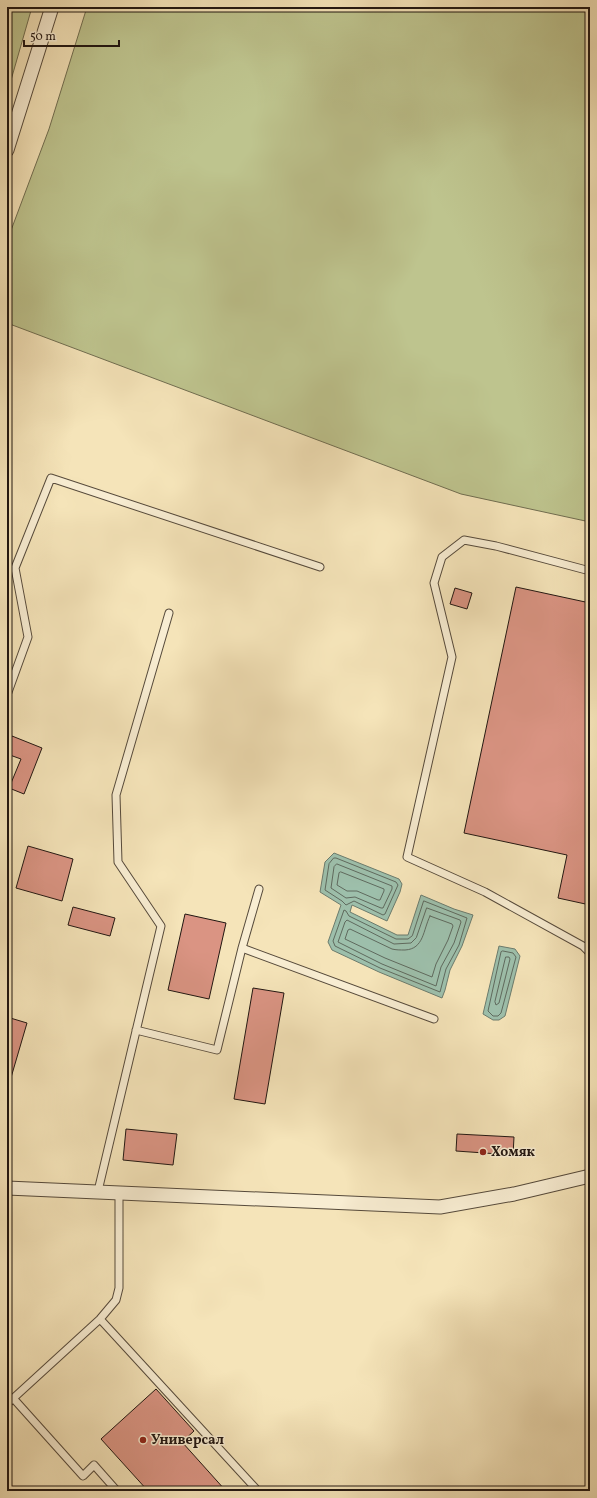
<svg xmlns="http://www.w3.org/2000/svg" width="597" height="1498" font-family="Vollkorn,serif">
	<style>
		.green { fill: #bec48e; stroke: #706d50 }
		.water { fill: #9dbfab; stroke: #6b7b6d }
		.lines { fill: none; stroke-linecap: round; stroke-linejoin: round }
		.shore { stroke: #5f6a5e; stroke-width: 1 }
		.building { fill: #da9483; stroke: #211611 }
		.lane-casing { stroke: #564a3b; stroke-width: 9 }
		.street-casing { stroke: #564a3b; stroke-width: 15 }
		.lane { stroke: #f8edd2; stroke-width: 7 }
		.street { stroke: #f8edd2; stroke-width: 13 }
		.poi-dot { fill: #8f2418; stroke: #f8edd2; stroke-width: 1.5 }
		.labels { text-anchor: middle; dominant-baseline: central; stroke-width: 3; stroke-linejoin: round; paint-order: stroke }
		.poi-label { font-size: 14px; font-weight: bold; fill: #211611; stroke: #f8edd2; text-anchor: start }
	</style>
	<rect width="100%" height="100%" fill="#f5e4b9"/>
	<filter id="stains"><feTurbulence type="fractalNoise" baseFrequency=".005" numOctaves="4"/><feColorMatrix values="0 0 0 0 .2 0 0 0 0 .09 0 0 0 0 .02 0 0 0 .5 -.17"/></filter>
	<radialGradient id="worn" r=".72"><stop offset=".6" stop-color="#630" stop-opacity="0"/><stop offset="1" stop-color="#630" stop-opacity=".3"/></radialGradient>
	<path class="green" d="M7,7H32L7,94Z
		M87,7H590V522L461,494L7,323V241L49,129Z"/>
	<path class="water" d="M334,853L399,879L402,884L400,892L387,921L352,905L350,912L397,935H408L421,895L454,909L473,915L462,946L450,970L445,990L442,998L379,972L332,950L328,942L341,905L320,892L325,862Z
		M499,946L515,949L520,956L505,1016L499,1020H493L483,1014Z"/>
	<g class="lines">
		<path class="shore" d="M334,858H336L396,882L398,885L385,914L383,915L354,901L346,905L342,901L325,890L329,864Z
			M337,864L392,886V889L383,908H381L355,897L346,898L331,888L334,867Z
			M341,872L384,889V891L380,900H378L357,891H347L337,885L339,873Z
			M424,901L467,918L459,945L446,969L440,992L380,968L335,946L333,941L344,910L346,911L349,916L396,939H408L412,936Z
			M427,908L460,920L461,922L454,943L441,967L436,986L382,964L338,942L345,922L347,920L394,944L411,943L416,938Z
			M430,916L452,924L453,926L448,940L436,964L432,977L385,958L345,939L348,930L350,929L392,949C396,950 400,950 405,950C424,949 423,930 430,916Z
			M503,951L513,953L516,957L501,1013L498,1016H493L488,1011L501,952Z
			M506,957H509L510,959L499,1003L496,1005L495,1002Z"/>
	</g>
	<path class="building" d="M516,587L590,603V905L558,898L567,855L464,833Z
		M455,588L472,593L467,609L450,604Z
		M12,736L42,748L24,794L9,788L21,759L7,754V749Z
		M28,846L73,859L62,901L16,888Z
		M73,907L115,918L110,936L68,925Z
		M185,914L226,923L209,999L168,990Z
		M253,988L284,993L265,1104L234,1099Z
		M7,1017L27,1023L10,1081H7Z
		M126,1129L177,1134L173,1165L123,1160Z
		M457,1134L514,1137L513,1155L456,1151Z
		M156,1389L194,1431L182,1442L226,1491H148L101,1439Z"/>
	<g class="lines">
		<g class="lane-casing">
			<path id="lane" d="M590,571L496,546L464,540L442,557L434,583L452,657L407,857L485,892L583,946L590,953
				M7,695L28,637L15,568L51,478L320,567
				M242,948L434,1019
				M136,1030L217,1050L242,948L259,889
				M98,1191L161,926L118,862L116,795L169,613
				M100,1319L258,1491
				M13,1398L83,1476L94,1465L117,1491
				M7,1404L100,1319L116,1300L119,1288V1193"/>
		</g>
		<g class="street-casing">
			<path id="street" d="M7,150L52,7
				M7,1188L440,1207L514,1194L590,1176"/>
		</g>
		<use href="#lane" class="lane"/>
		<use href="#street" class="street"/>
	</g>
	<g class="poi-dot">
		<circle cx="483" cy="1152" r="4"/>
		<circle cx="143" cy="1440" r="4"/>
	</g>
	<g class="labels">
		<g class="poi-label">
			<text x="491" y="1152">Хомяк</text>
			<text x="151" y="1440">Универсал</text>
		</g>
	</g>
	<rect width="597" height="1498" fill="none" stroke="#f5e4b9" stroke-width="24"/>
	<rect x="8" y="8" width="581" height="1482" fill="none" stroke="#211611" stroke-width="2"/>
	<rect x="12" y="12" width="573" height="1474" fill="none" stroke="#211611"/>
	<path d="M24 40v6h95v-6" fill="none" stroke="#211611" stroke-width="2"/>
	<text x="30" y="40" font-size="12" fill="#211611" stroke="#f8edd2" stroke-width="3" paint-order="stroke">50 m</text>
	<rect width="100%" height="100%" filter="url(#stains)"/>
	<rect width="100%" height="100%" fill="url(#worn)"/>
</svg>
